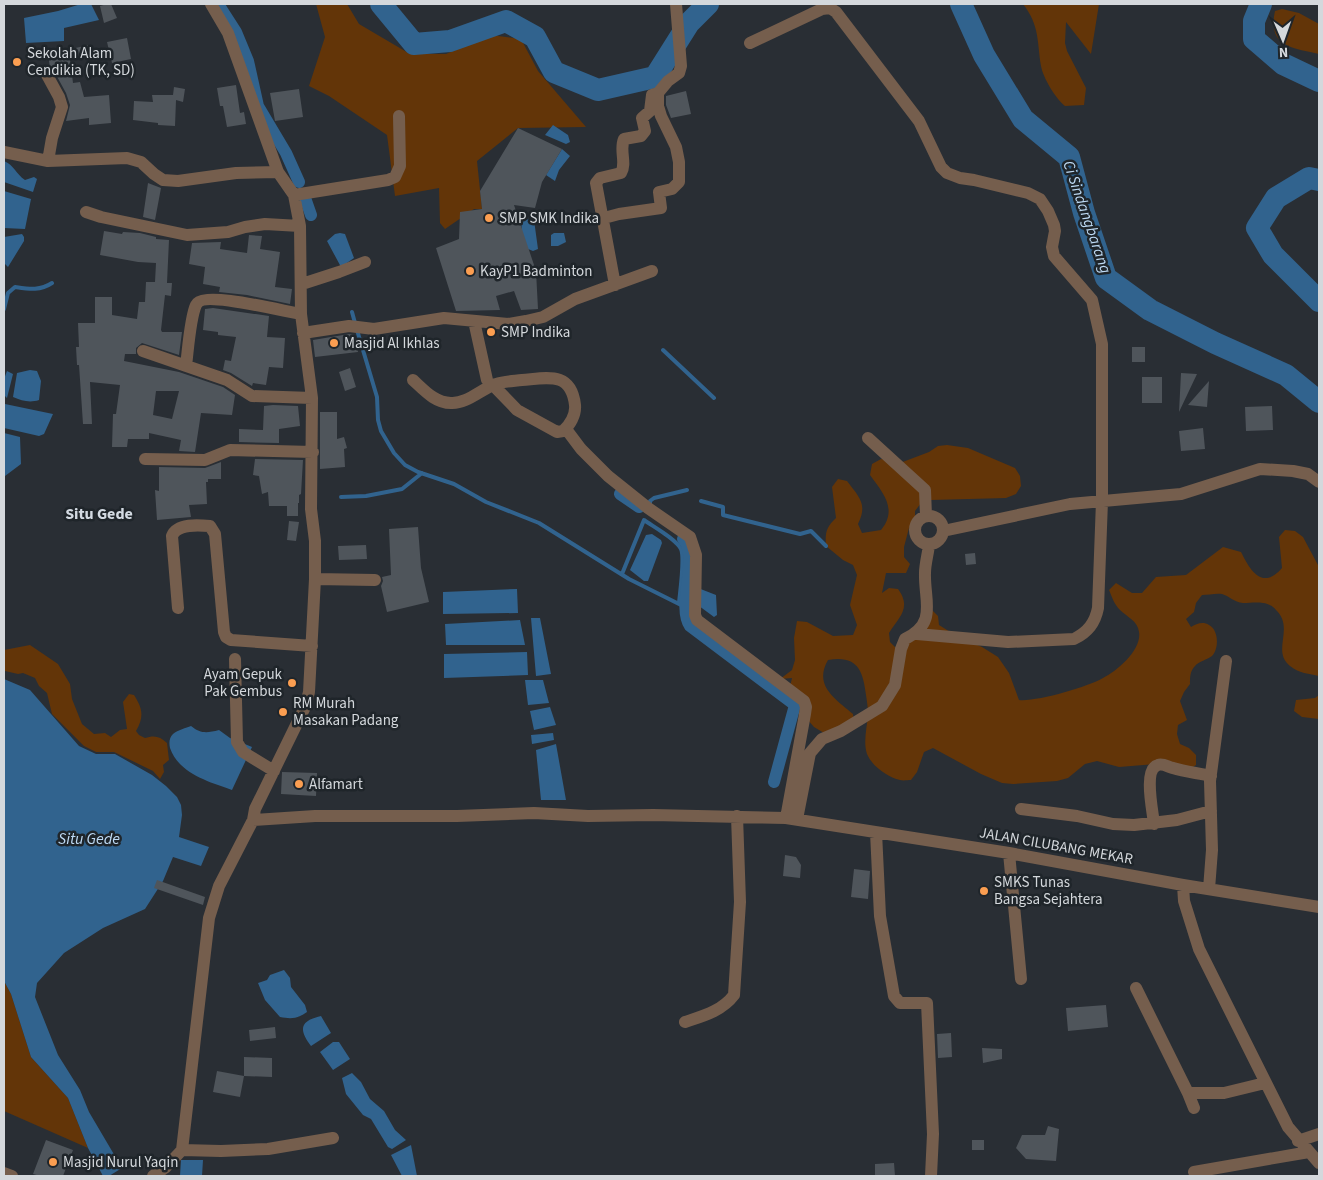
<svg xmlns="http://www.w3.org/2000/svg" width="1323" height="1180" font-family="'Source Sans 3',sans-serif">
	<style>
		.green { fill: #633508 }
		.water { fill: #31638e }
		.lines { fill: none; stroke-linecap: round; stroke-linejoin: round }
		.stream { stroke: #31638e; stroke-width: 4 }
		.canal { stroke: #31638e; stroke-width: 12 }
		.river { stroke: #31638e; stroke-width: 22 }
		.building { fill: #4f555b; fill-rule: evenodd }
		.minor { stroke: #755e4d; stroke-width: 12 }
		.poi-dot { fill: #fb9e51; stroke: #1f252a; stroke-width: 2 }
		.labels { text-anchor: middle; dominant-baseline: central; stroke-width: 5; stroke-linejoin: round; paint-order: stroke }
		.poi-label { font-size: 15px; fill: #d4d8dc; stroke: #1f252a; text-anchor: start }
		.street-label { font-size: 15px; fill: #d4d8dc; stroke: #1f252a }
		.water-label { font-size: 16px; font-style: italic; fill: #bedaf4; stroke: #1f252a }
		.neighbourhood-label { font-size: 16px; font-weight: bold; fill: #d3dae2; stroke: #1f252a }
	</style>
	<rect width="100%" height="100%" fill="#292e34"/>
	<path class="green" d="M316,4H347L359,24L410,54H446L490,35L521,39L538,71L586,127L518,128L477,161L482,209H474L445,229L440,223L439,188L395,196L387,135L329,96L309,86L325,37Z
		M1023,4H1099L1091,54L1066,22L1065,43L1067,51L1086,88L1084,105L1065,106C1056,99 1043,78 1041,66C1037,42 1040,26 1023,4Z
		M1282,9L1299,13L1319,24V54C1303,50 1275,48 1274,27C1273,22 1274,16 1275,11Z
		M947,445L968,448L1015,468L1020,476L1021,486L1016,494L1006,498L931,500L921,503L915,511V520L909,528L904,547V557L910,564L906,573H886L882,593L889,588L898,589C912,608 899,617 889,633L890,642L897,649L931,609L938,616L939,625L955,635L982,647L998,657L1009,673L1019,700C1036,702 1087,687 1103,678C1117,671 1142,650 1139,632C1138,621 1127,617 1120,610C1114,604 1112,597 1109,590L1116,583L1132,593H1142L1156,577L1186,575L1223,547L1241,552C1250,570 1262,591 1282,568L1279,537L1285,530L1295,531L1303,537L1319,567V676C1310,674 1298,673 1290,666C1271,651 1295,628 1276,610C1273,606 1267,603 1263,603C1256,602 1250,603 1243,603C1234,602 1229,596 1222,594C1216,593 1208,595 1202,595L1196,603L1194,612L1186,619L1191,627C1196,624 1203,621 1209,625C1219,630 1219,649 1212,656C1207,660 1199,661 1195,666C1190,671 1190,677 1190,684L1184,692L1180,701L1187,720L1178,725L1177,734L1180,744L1189,748L1196,755V765L1187,771L1156,764L1119,767L1097,761L1085,764L1068,778L1057,781L1013,784L1002,783L981,774L933,748L924,752L917,772L911,780C908,780 903,781 900,780C887,777 872,766 867,754C863,742 867,727 868,715C868,708 867,702 866,695C863,670 857,655 828,660C813,686 836,699 853,714L854,723L824,733L814,727L807,719L794,712L795,705L788,695L792,678L780,679L792,670L795,660L794,638L797,621L807,622L833,636L853,635L857,625L850,605L857,575L853,565L843,560L826,546C825,533 826,527 836,518L832,487L838,479L847,481C859,497 868,504 858,524L862,533L881,530C898,509 883,493 870,475L872,464L881,459L900,463L929,452L938,446Z
		M30,645L58,664L70,684L72,699L82,724L94,734L105,733L111,737L120,730L127,729L123,702L129,694L134,695C143,709 144,717 136,731L139,735L145,738C154,735 160,736 167,743L169,760L163,765L164,772L160,779L153,771L114,752H96L84,746L52,714L47,693L39,686L35,678L23,673L18,674L5,671L4,650Z
		M1319,695V719L1302,717L1294,711L1296,700L1315,698Z
		M4,981L11,994L31,1057L68,1098L88,1148L4,1111Z"/>
	<path class="water" d="M81,4H91L99,20L64,28V41L26,43L24,18L58,11Z
		M553,125L568,135L570,142L566,144L545,135Z
		M562,149L570,156L559,170L555,181L546,175Z
		M4,161C14,165 16,174 25,180L34,177L37,179L33,192L4,182Z
		M4,191L31,199L25,229L4,228Z
		M521,219L534,220L538,249L533,251L523,247Z
		M340,233L345,234L354,258L341,267L327,241L335,234Z
		M554,233H564L566,242L558,246H551V235Z
		M22,234L24,237V241L8,267L4,263V237Z
		M30,370L37,371L41,381L39,400C30,403 22,401 13,397L17,373Z
		M7,371L13,374L7,398L4,395V379Z
		M5,404L53,414L44,434L39,436L4,428Z
		M4,433L20,437L21,464L5,476Z
		M652,534L661,540L662,543L648,581H644L630,570L646,535Z
		M698,588L716,595L717,615L714,617L695,603Z
		M517,589L518,613L443,614V592Z
		M531,618H540L551,674L536,676Z
		M520,620L525,645H446L445,624Z
		M527,652L528,675L444,678V654Z
		M4,679L30,690L79,746L96,754H115L152,775L166,786L177,797L181,805L182,815L179,837L209,847L201,866L173,857L163,881L145,909L103,928L64,953L37,983L35,997L58,1055L80,1090L89,1112L122,1168L109,1176H103L88,1148L68,1098L31,1057L11,994L4,981Z
		M525,680H543L549,703L528,705Z
		M550,707L556,725L534,730L530,711Z
		M191,726C201,734 207,733 219,730L230,738L252,747L232,790C210,782 179,774 170,748C169,743 169,738 173,734C178,730 186,728 191,726Z
		M553,733L554,740L532,744L531,735Z
		M556,744L566,800H541L536,750Z
		M284,970L290,978L291,987L305,1005L307,1012C297,1019 291,1019 280,1017L265,1000L258,983L267,980L270,975Z
		M321,1016L331,1033L311,1046C299,1030 299,1021 321,1016Z
		M333,1042H339L350,1059L333,1070L320,1052Z
		M352,1073L361,1082L370,1099L384,1111L395,1130L406,1140L392,1149L388,1147L371,1119L363,1115L346,1094L342,1078Z
		M411,1145L417,1176H402L391,1155Z
		M181,1160H203L202,1176H180Z"/>
	<g class="lines">
		<path class="stream" d="M4,309L8,293L15,287C29,289 40,291 52,283
			M352,312L355,323
			M357,330L377,397L378,420L381,431L394,453L405,465L418,472L454,484L486,502L539,523L629,579L693,611
			M663,350L714,398
			M341,497L366,496L402,489L422,473
			M701,501L723,507V515L800,534L811,531L826,546
			M650,506V501L654,498L687,490
			M622,574L644,520C654,527 676,539 681,549C685,558 680,592 679,603"/>
		<path class="canal" d="M218,4L236,32L248,61L258,106L286,153L299,182
			M304,195L311,215
			M620,494L639,507
			M683,539C700,556 676,606 690,626L795,705L774,782"/>
		<path class="river" d="M381,4L414,44L450,41L506,21L535,37L554,72L598,90L655,77L689,23L708,4
			M961,4L984,55L1023,119L1069,157L1084,213L1106,278L1150,310L1215,343L1286,375L1319,402
			M1261,4L1254,21V39L1283,64L1319,81
			M1319,180L1309,178L1276,198L1257,228L1273,255L1319,301"/>
	</g>
	<path class="building" d="M107,4H111L117,18L104,23L100,6Z
		M127,38L131,59L112,63L107,42Z
		M89,45L91,57L70,60L73,83L80,82L84,97L109,95L111,123L89,125V118L66,121L70,105L66,93L54,71L50,68L48,54Z
		M236,85L240,113L244,112L246,124L227,127L223,106H220L217,88Z
		M174,87L185,89L183,102L176,100L175,126L158,125V123L133,120L134,101L153,102L152,95H173Z
		M299,89L303,117L275,121L270,93Z
		M686,91L691,114L671,118L666,105V96Z
		M518,128L562,149L542,182L535,208L514,205L536,271L538,309L521,310L514,291L496,296L500,310L456,311L436,248L459,239L460,212L482,209L480,191Z
		M148,183L161,188L155,220L143,217Z
		M104,231L122,234L123,232L140,233L156,237V239L169,240L167,283H172L171,296L165,295L161,330L162,332H182L179,355L142,343L136,348V354H125L124,361L179,372L223,387L235,395L232,415L201,413L195,452L179,451L181,440L149,433V439H128L127,447H112L113,414H116L120,385L90,382L92,424H83L79,365H77L76,347H79L78,323H95V297H112V315L137,319L139,302H145L146,282H155L156,263L138,262L100,255ZM156,391H179L172,419L153,415Z
		M249,235L262,236L260,249L280,252L275,287L292,289L290,304L247,295L219,292L220,287L203,284L205,267L189,264L192,243L221,242L220,249L247,253Z
		M213,308L269,316L267,337L285,338L283,368L269,367L266,385L253,383L252,386L231,373L223,370L225,360L231,361L236,337L218,335V332L203,330L205,309Z
		M349,334L355,335L358,352L315,357L313,340Z
		M1132,347H1145V362H1132Z
		M350,368L356,387L345,391L339,372Z
		M1181,373L1197,374L1179,412Z
		M1142,377H1162V403H1142Z
		M1209,381L1207,407L1188,405Z
		M273,405L298,406L300,426L279,429V443L239,442V429L263,430L264,406Z
		M1272,406L1273,430L1246,431L1245,407Z
		M320,412H337V439L344,437L347,448L344,449L345,467L320,469Z
		M1203,428L1205,449L1181,451L1179,431Z
		M255,459L303,460L301,494L299,495V503H298V516H287V506H269L268,492L262,494L259,476L253,475Z
		M221,462V479H208V482H206L207,504L189,505L191,517L157,520L155,490L159,491V467L205,468Z
		M289,521L299,522L296,541L287,540Z
		M418,527L421,568L429,602L387,612L381,586L383,581L382,577L391,575L389,529Z
		M366,545L367,559L339,560L338,546Z
		M975,553L976,564L966,565L965,554Z
		M282,772L317,773L316,796L281,794Z
		M785,855L796,857L801,865L800,878L783,876Z
		M854,869L870,871L868,899L851,897Z
		M157,880L205,897L203,905L154,888Z
		M1106,1005L1108,1027L1068,1031L1066,1008Z
		M275,1027L276,1038L250,1041L249,1030Z
		M951,1033L952,1057L938,1058L937,1034Z
		M982,1048L1002,1049V1059L983,1063Z
		M244,1057L272,1058V1077L244,1076Z
		M217,1071L244,1076L240,1097L213,1092Z
		M1048,1126L1059,1129L1056,1161L1026,1159L1016,1148L1022,1135H1045Z
		M46,1140L73,1150L63,1176H40L33,1174Z
		M972,1140H984V1150H972Z
		M894,1163L895,1176H875V1164Z"/>
	<g class="lines">
		<path class="minor" d="M750,43L822,9L830,8L836,12L919,121L941,167L947,173L960,178L974,180L1028,193L1040,199L1048,211L1054,225L1055,231L1052,247L1054,256L1092,300L1102,344V501L1098,608C1095,623 1088,632 1074,639L1008,642L917,634
			M47,75L59,97L62,107L52,138L48,161
			M4,152L48,161L127,158L141,162L154,174L163,180L178,181L236,173L278,172
			M294,195L388,180L395,177L400,166L399,116
			M86,212L101,217L187,235L228,232L245,227L265,224L300,226
			M604,218L619,214L661,208L659,192L672,189L679,182V162L676,147L661,116L658,106V93
			M302,284L339,272L365,262
			M615,285L596,183L600,178L621,173C627,163 619,150 624,139L641,136L645,131L642,118L650,111L652,95L658,93L668,81L679,73L681,66L676,4
			M474,321L487,380
			M303,333L349,326L374,329L444,318L508,324L526,321L543,317L575,299L652,271
			M143,351L227,380L252,396L312,398
			M186,366C188,351 190,318 196,305C202,290 286,312 301,314
			M413,380C424,390 435,403 451,403C467,404 481,389 496,384C504,381 514,381 522,380C547,378 571,371 575,405C576,415 570,425 563,431L557,432L517,410L493,385
			M566,429L581,449L608,476L648,508L690,537L696,555L695,615L697,620L804,701L806,707L805,714L786,818
			M868,438L925,490L926,516
			M145,459L205,460L230,450L313,452
			M915 530a14 14 0 1 1 28 0a14 14 0 1 1-28 0Z
			M943,531L1070,504L1181,494L1260,469L1293,471L1308,474L1319,482
			M315,579L375,580
			M178,608L172,536C177,523 199,525 210,526L215,534L224,632L226,637L231,640L312,646
			M235,659L237,742L243,752L274,771
			M1021,809L1077,816L1113,824L1134,825L1177,820L1211,811
			M797,819L810,753L822,739L841,731L882,706L895,685L901,649L905,639C938,623 924,601 925,573C925,564 928,554 929,545
			M253,820L315,816H457L534,813L588,816L653,815L786,818L1009,853L1183,885L1319,907
			M1154,824C1153,812 1143,769 1158,765C1163,763 1168,767 1173,768C1185,772 1199,773 1211,776
			M876,832L880,916L894,996L900,1003H927L933,1134L931,1176
			M1009,853L1021,979
			M1183,885L1184,901L1199,949L1288,1127L1319,1163
			M1209,889L1212,850L1210,781L1226,661
			M1136,988L1188,1093L1194,1108
			M685,1022C703,1016 722,1011 734,995L740,902L737,816
			M1188,1093H1224L1265,1083
			M1298,1141L1319,1134
			M182,1150L221,1151L268,1149L333,1138
			M1194,1172L1309,1152
			M4,1173L12,1176
			M153,1176L166,1167L182,1150L209,918L219,886L253,820L255,809L305,707L309,692L315,579V541L311,509L312,398L301,314L300,226L294,195L278,172L228,33L211,4"/>
	</g>
	<g class="poi-dot">
		<circle cx="17" cy="62" r="5"/>
		<circle cx="489" cy="218" r="5"/>
		<circle cx="470" cy="271" r="5"/>
		<circle cx="491" cy="332" r="5"/>
		<circle cx="334" cy="343" r="5"/>
		<circle cx="292" cy="683" r="5"/>
		<circle cx="283" cy="712" r="5"/>
		<circle cx="299" cy="784" r="5"/>
		<circle cx="984" cy="891" r="5"/>
		<circle cx="53" cy="1162" r="5"/>
	</g>
	<g class="labels">
		<g class="poi-label">
			<text x="27" y="53">Sekolah Alam<tspan x="27" dy="17">Cendikia (TK, SD)</tspan></text>
			<text x="499" y="218">SMP SMK Indika</text>
			<text x="480" y="271">KayP1 Badminton</text>
			<text x="501" y="332">SMP Indika</text>
			<text x="344" y="343">Masjid Al Ikhlas</text>
			<text x="282" y="674" text-anchor="end">Ayam Gepuk<tspan x="282" dy="17">Pak Gembus</tspan></text>
			<text x="293" y="703">RM Murah<tspan x="293" dy="17">Masakan Padang</tspan></text>
			<text x="309" y="784">Alfamart</text>
			<text x="994" y="882">SMKS Tunas<tspan x="994" dy="17">Bangsa Sejahtera</tspan></text>
			<text x="63" y="1162">Masjid Nurul Yaqin</text>
		</g>
		<g class="street-label">
			<text transform="translate(1056 846) rotate(10)">JALAN CILUBANG MEKAR</text>
		</g>
		<g class="water-label">
			<text transform="translate(1087 217) rotate(71)">Ci Sindangbarang</text>
			<text x="89" y="839">Situ Gede</text>
		</g>
		<g class="neighbourhood-label">
			<text x="99" y="514">Situ Gede</text>
		</g>
	</g>
	<rect width="1323" height="1180" fill="none" stroke="#d4d8dc" stroke-width="10"/>
	<g transform="translate(1283 40) rotate(178)" stroke="#1f252a" stroke-width="4" paint-order="stroke">
	<path d="M0-4L9 19L0 12L-9 19Z" fill="#d4d8dc"/>
	<text y="-8" font-size="14" font-weight="bold" text-anchor="middle" fill="#d4d8dc">N</text>
	</g>
</svg>
